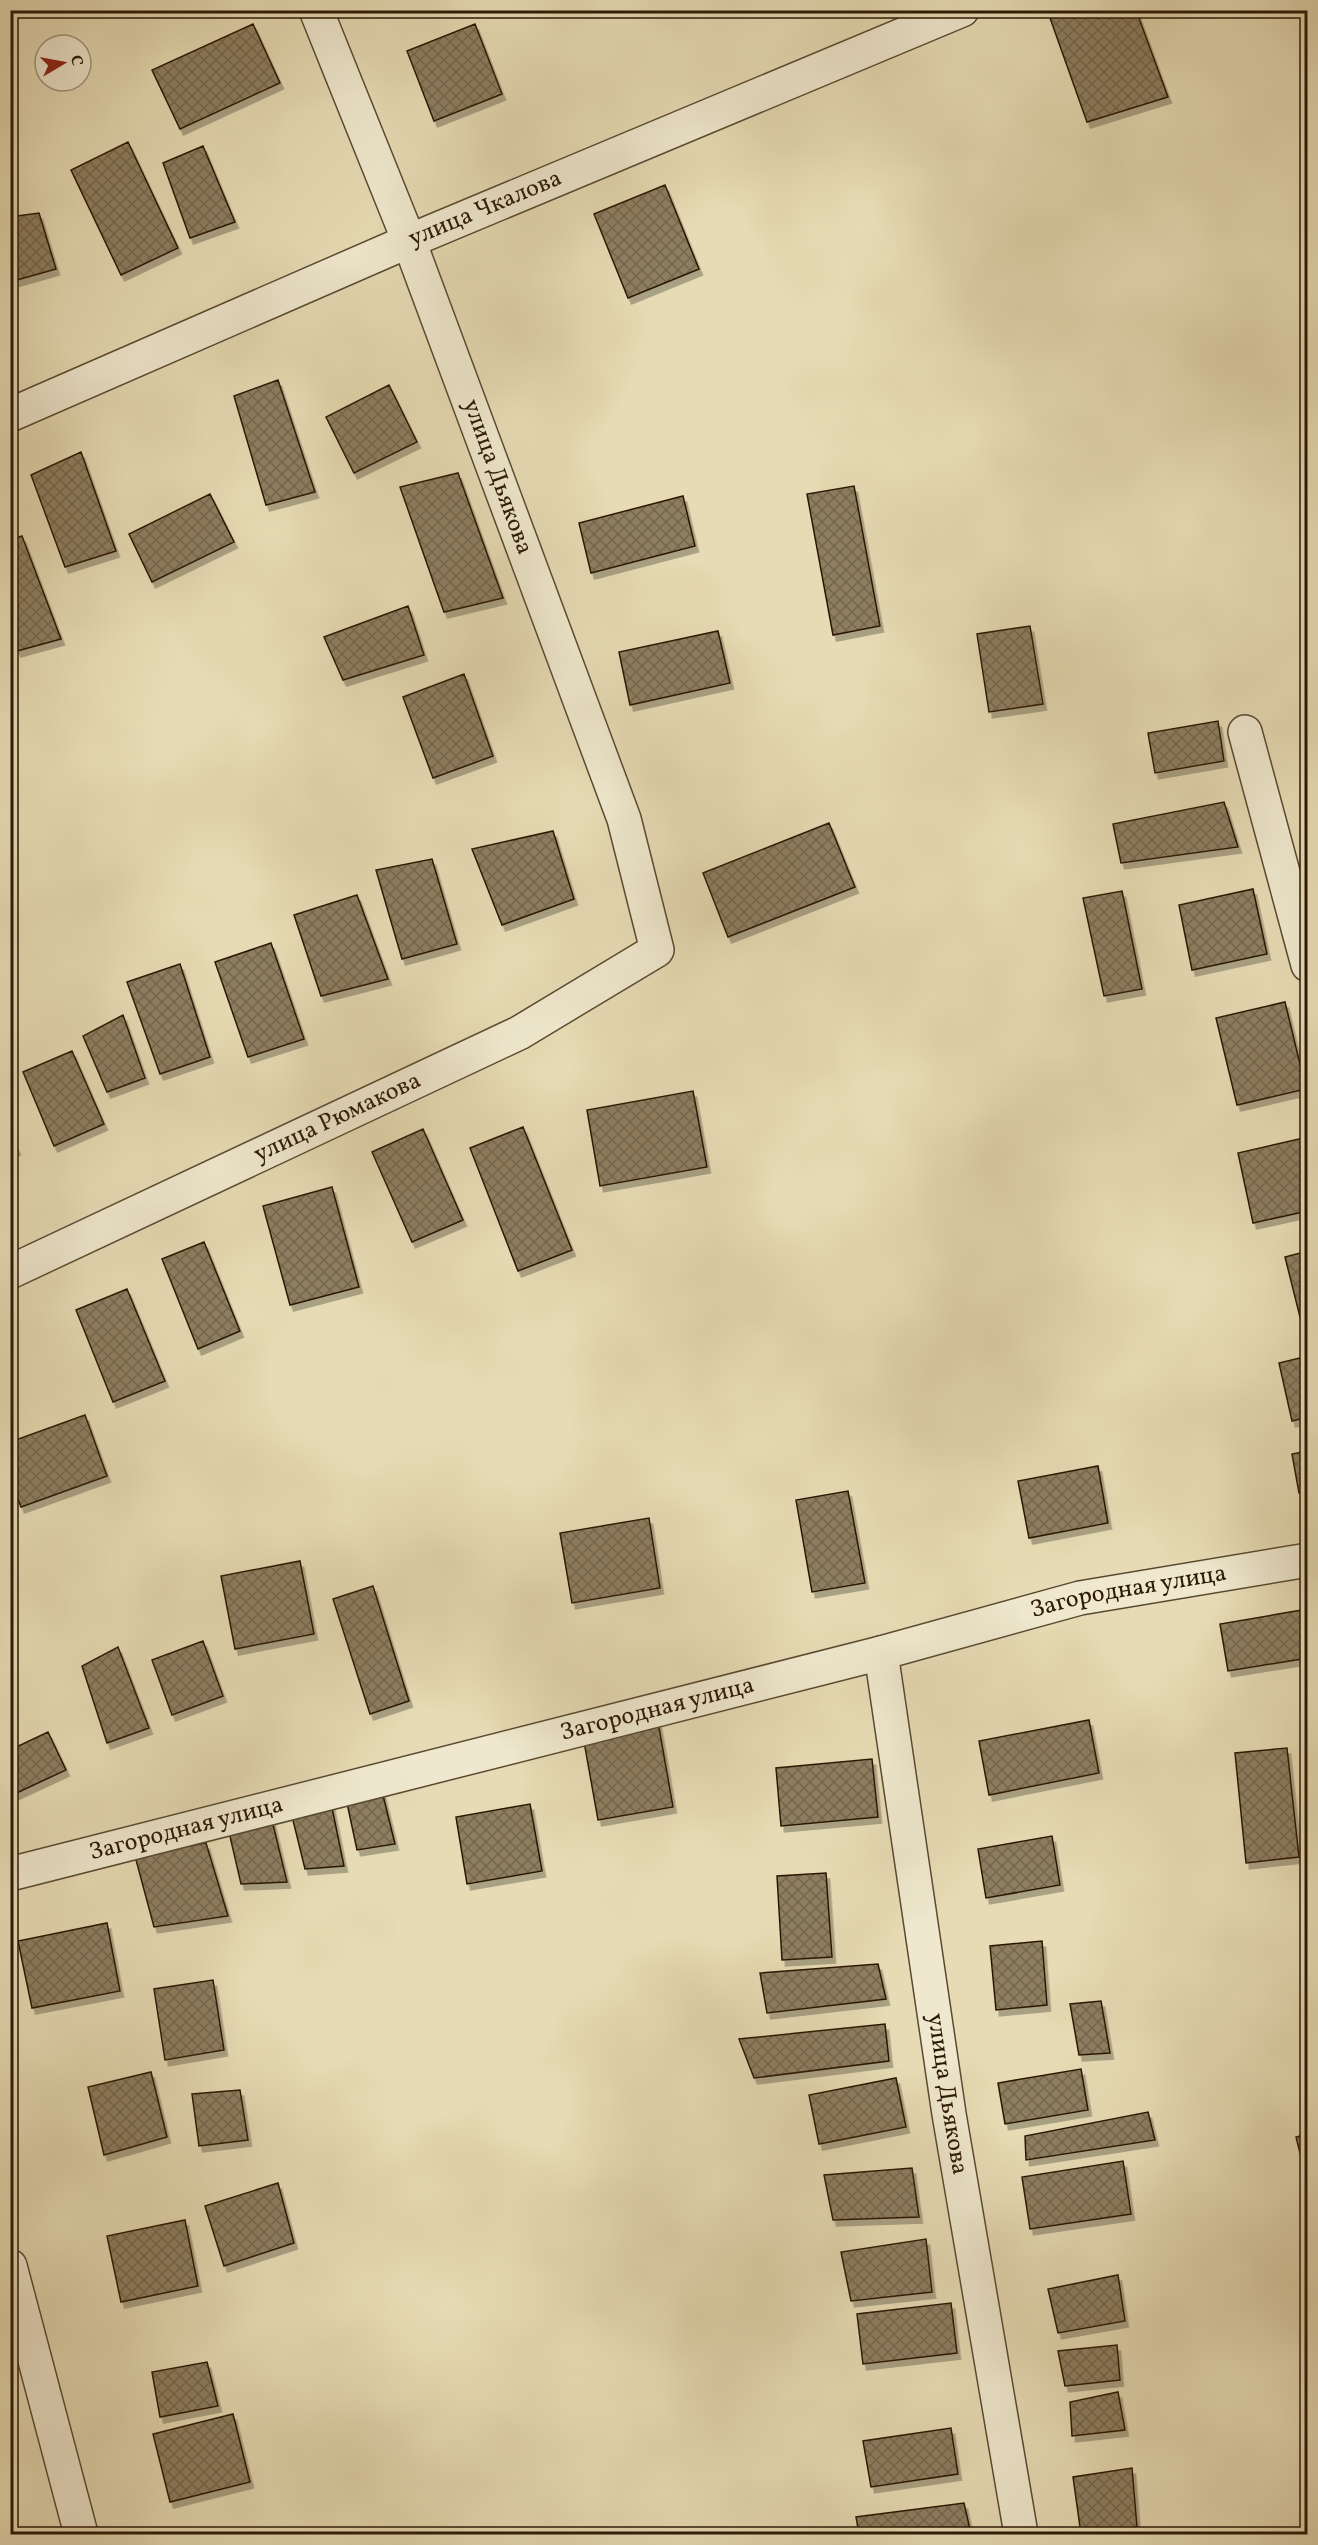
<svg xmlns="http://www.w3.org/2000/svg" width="1318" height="2545" font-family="Vollkorn,serif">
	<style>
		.building { fill: url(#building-cross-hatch); stroke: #2c1906; stroke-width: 1.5; filter: url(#shadow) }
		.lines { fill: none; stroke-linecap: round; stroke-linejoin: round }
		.minor-casing { stroke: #5a4a32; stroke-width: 36 }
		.minor { stroke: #efe8ce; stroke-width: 33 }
		.labels { text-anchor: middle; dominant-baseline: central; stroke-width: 6; stroke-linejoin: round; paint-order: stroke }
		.street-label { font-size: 24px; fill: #2c1906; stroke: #efe8ce }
	</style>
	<defs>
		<pattern id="building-cross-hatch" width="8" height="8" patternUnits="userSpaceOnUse" patternTransform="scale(1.5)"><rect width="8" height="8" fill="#8d7e60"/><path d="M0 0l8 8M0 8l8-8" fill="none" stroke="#73664d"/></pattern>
		<filter id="shadow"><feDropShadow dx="3.5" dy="6" stdDeviation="0" flood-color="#0004"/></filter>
	</defs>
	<rect width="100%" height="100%" fill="#e6dbb4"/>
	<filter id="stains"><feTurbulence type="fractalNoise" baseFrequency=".00333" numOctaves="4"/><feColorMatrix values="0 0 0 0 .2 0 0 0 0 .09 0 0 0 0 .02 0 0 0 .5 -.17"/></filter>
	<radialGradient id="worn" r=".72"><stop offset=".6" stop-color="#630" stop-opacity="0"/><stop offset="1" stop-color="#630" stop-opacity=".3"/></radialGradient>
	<path class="building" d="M1071,10H1136L1168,97L1087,122L1050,18Z
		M253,24L280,83L180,129L152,70Z
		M475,24L502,94L434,121L407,51Z
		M128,142L178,248L121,275L71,170Z
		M203,146L235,222L190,238L163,163Z
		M665,185L699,269L628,298L594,214Z
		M39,213L56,269L10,282V217Z
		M278,380L315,492L266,505L234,396Z
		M389,385L417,442L354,473L326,417Z
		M81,452L116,551L65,567L31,475Z
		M458,473L503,598L444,612L400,487Z
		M854,486L880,626L833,635L807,494Z
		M210,494L234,542L152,582L129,534Z
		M683,496L695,546L591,573L579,523Z
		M22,536L61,639L17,651L10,632V540Z
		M408,606L424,655L343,680L324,637Z
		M1030,626L1043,704L989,712L977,634Z
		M718,631L730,683L630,705L619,652Z
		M464,674L493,756L433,778L403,697Z
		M1218,721L1224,761L1155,773L1148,733Z
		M1224,802L1238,847L1121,863L1113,824Z
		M829,823L855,887L728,937L703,873Z
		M553,831L574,899L502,925L472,849Z
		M432,859L457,944L402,959L376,870Z
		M1253,889L1267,954L1192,970L1179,905Z
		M1122,891L1142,989L1104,996L1083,898Z
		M357,895L388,979L321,996L294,915Z
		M271,943L304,1039L248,1057L215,962Z
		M180,964L210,1057L160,1074L127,982Z
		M1285,1002L1306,1089L1237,1105L1216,1018Z
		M123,1015L145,1078L107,1092L83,1036Z
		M72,1051L104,1124L54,1146L23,1072Z
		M693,1091L707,1167L600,1186L587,1110Z
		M523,1127L572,1250L518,1271L470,1148Z
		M423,1129L463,1220L412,1242L372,1152Z
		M10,1134L17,1149L10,1152Z
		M1308,1137V1211L1253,1223L1238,1153Z
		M332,1187L359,1287L290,1305L263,1206Z
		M204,1242L240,1331L198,1349L162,1259Z
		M1308,1251V1337H1305L1285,1257Z
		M127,1289L165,1381L113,1402L76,1310Z
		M1308,1356V1417L1292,1421L1279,1363Z
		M85,1415L107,1476L21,1507L10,1478V1442Z
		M1308,1451V1492L1299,1493L1292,1454Z
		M1098,1466L1108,1523L1029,1538L1018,1481Z
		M848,1491L865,1583L812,1592L796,1500Z
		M649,1518L660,1588L572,1603L560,1533Z
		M300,1561L314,1634L235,1649L221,1576Z
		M373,1586L409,1701L370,1714L333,1599Z
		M1308,1609V1658L1228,1671L1220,1624Z
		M203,1641L223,1696L172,1715L152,1660Z
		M118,1647L149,1728L107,1743L82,1666Z
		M1089,1720L1099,1773L989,1795L979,1741Z
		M658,1722L673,1807L598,1820L583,1736Z
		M48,1732L66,1770L10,1796V1750Z
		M1287,1748L1299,1857L1246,1863L1235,1753Z
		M872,1759L878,1817L781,1826L776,1768Z
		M380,1783L395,1844L357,1850L344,1789Z
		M330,1798L344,1866L305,1869L289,1804Z
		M530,1804L542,1871L467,1884L456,1817Z
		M270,1812L287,1882L241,1884L226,1819Z
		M1052,1836L1060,1885L986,1898L978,1849Z
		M206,1843L228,1916L154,1927L135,1856Z
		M826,1873L832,1957L782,1960L777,1876Z
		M107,1923L120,1991L32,2008L18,1941Z
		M1042,1941L1047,2005L996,2010L990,1946Z
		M878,1964L886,1999L767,2013L760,1973Z
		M213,1980L224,2050L165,2060L154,1989Z
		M1101,2001L1110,2053L1079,2055L1070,2004Z
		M885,2024L889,2061L754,2078L739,2039Z
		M1081,2069L1088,2110L1005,2124L998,2083Z
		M151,2072L167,2137L104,2155L88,2087Z
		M896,2078L906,2127L819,2144L809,2095Z
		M240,2090L248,2140L199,2146L192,2094Z
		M1148,2112L1155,2140L1026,2160L1025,2136Z
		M1308,2134V2185L1296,2137Z
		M1123,2161L1131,2214L1030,2229L1022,2177Z
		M912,2168L919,2217L833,2220L824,2175Z
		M278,2183L294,2243L224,2266L205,2206Z
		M185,2220L198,2286L121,2302L107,2236Z
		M926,2239L932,2292L851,2301L841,2252Z
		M1118,2275L1125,2321L1058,2333L1048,2289Z
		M951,2303L957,2353L863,2364L857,2314Z
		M1117,2345L1120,2380L1065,2386L1058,2351Z
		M207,2362L218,2406L160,2417L152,2372Z
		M1118,2392L1125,2430L1072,2436L1070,2402Z
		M233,2414L250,2482L170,2502L153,2434Z
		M951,2428L958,2474L871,2487L863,2441Z
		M1132,2468L1137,2527L1081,2534L1073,2477Z
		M964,2503L971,2534H859L856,2517Z"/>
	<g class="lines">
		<g class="minor-casing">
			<g id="minor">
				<path id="s1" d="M10,415L409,241L962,10"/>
				<path d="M1245,732L1308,965"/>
				<path id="s2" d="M10,1272L519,1033L657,950L624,819L409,241L316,10"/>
				<path id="s3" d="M881,1653L949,2114L1021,2534"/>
				<path id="s4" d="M10,1874L881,1653L1080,1598L1308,1560"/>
				<path d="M10,2266L81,2534"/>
			</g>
		</g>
		<use href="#minor" class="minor"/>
	</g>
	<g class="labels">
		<g class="street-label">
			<text stroke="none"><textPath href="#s1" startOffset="518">улица Чкалова</textPath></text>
			<text transform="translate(497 477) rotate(70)">улица Дьякова</text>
			<text stroke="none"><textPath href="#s2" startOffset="362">улица Рюмакова</textPath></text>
			<text stroke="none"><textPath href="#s4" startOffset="1154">Загородная улица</textPath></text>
			<text stroke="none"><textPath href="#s4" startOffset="668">Загородная улица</textPath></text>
			<text stroke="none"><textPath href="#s4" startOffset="182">Загородная улица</textPath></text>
			<text stroke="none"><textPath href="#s3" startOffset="446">улица Дьякова</textPath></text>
		</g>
	</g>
	<rect width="1318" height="2545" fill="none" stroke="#e6dbb4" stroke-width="36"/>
	<rect x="12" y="12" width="1294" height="2521" fill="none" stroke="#2c1906" stroke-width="3"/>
	<rect x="18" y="18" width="1282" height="2509" fill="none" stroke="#2c1906" stroke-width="1.5"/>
	<g transform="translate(63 63) rotate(80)"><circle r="28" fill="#efe8ce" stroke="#a1957e" stroke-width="1.5"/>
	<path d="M0-4.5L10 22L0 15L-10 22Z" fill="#8f2418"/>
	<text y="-9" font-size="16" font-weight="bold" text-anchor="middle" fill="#2c1906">С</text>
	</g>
	<rect width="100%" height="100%" filter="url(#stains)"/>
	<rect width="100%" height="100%" fill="url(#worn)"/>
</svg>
